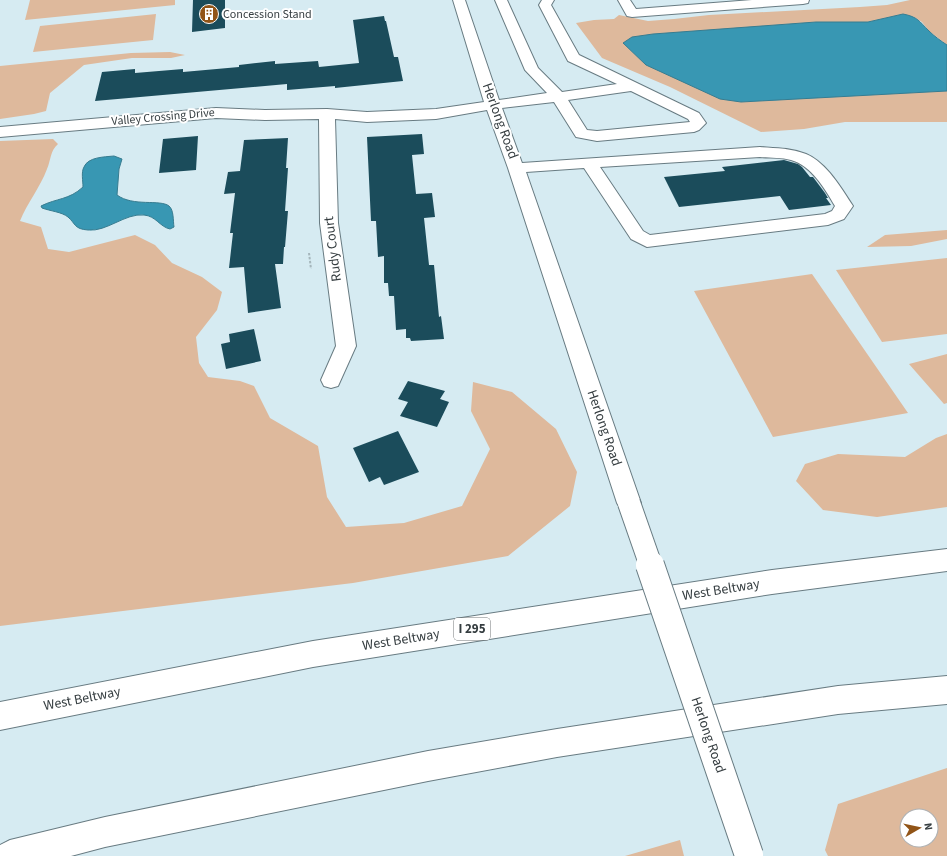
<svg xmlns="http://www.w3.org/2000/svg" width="947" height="856" font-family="'Source Sans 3',sans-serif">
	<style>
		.green { fill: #deb99c; fill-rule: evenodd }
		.water { fill: #3897b3; stroke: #377c90 }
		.building { fill: #1b4c5b }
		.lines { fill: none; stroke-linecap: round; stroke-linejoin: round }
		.minor-casing { stroke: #687b82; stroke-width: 2 }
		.highway-casing { stroke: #687b82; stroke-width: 2 }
		.path { stroke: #a5b6bc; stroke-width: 2; stroke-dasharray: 2.5 1.5; stroke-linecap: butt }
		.minor { fill: #fff; fill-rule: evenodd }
		.highway { fill: #fff; fill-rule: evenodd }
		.minor-bridge-far1-casing { stroke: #687b82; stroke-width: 24; stroke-linecap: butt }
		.minor-bridge-casing { stroke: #687b82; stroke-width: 30; stroke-linecap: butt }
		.minor-bridge-far1 { stroke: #fff; stroke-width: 22 }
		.minor-bridge { stroke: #fff; stroke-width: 28 }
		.labels { text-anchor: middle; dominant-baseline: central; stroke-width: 4; stroke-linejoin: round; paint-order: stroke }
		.far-poi-label { font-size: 12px; fill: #353d40; stroke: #fff; text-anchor: start }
		.far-street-label { font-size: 12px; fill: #353d40; stroke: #fff }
		.shield { fill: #fff; stroke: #727779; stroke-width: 1 }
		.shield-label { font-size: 13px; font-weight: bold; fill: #353d40 }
		.street-label { font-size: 14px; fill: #353d40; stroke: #fff }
	</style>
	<rect width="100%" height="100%" fill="#d6ebf2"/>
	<path class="green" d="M30,0H175V5L25,20Z
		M910,0H947V45L929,31L922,22L914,17L903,14L868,22H816L759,27L623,43L646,65L741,102L947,91V122H845L804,129L761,132L670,87L602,58L576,23L594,20L614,19L619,15L648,21L674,19L709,15L860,7L887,5Z
		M156,14L153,40L33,52L40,26Z
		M170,52L185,55L171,58H132L84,65L50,93L46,111L34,114L0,119V66L131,53Z
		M53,139L58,144C50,151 51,160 47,169C40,188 27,203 20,221L41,227L48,249L69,252L135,235L155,245L172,263L202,277L222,292L217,310L196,337L199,363L208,377L240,381L254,386L270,418L318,446L327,497L346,527L404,523L462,506L490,449L471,411L473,382L512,392L556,429L577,472L570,506L508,556L353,583L0,626V141Z
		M947,230V239L911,246L867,247L885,235Z
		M947,258V334L882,342L836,270Z
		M812,274L908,413L773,437L694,291Z
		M947,354V403L944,404L909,364Z
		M947,434V507L877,517L823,510L796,481L805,464L838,454L905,457L936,438Z
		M947,768V856H828L825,850L838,804ZM907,816H931V840H907Z
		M680,840L684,856H625Z"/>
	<path class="water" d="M903,14C918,17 919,21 929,31C934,36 941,41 947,45V91L741,102L720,99L646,65L623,43L632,37L653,34L816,22H868Z
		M114,156L122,159L119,169L117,195C133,207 160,199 169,206C174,210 173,221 174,227L170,229C160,227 156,216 144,215C125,213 107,232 88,230C74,229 76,224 68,217C62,212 50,211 42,208L41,206C57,198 69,200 83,187C83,181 81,172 84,167C88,157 104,157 114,156Z"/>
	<path class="building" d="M193,0H225V28L192,32Z
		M384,16L385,21H386L394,57H398L403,81L335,88V86L287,90V84L95,101L102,72L135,69V73L183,69V72L239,67V65L275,61V64L318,61L319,67L359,63L353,20Z
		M422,134L424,154L412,155L416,194L432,193L435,217L424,218L429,265H434L439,317L441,316L444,339L411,341L410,338H406V329L396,330L394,296H389L388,283H384V256L378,257L376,221H371L367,137Z
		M198,136L196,170L159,173L163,139Z
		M288,138L286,168H288L285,211H288L285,247H284L283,264H275L281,308L248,313L244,267L229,268L233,233H230L235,193L224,194L228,172L240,171L244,140Z
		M784,160L798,164L802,167L810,177H813L825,193L828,198H826L831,205L789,210L780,196L679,207L664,177L725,171L722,167Z
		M254,329L261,361L226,369L221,344L230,342L229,334Z
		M408,381L445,391L440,399L449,402L437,427L400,416L408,402L398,399Z
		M398,431L419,472L384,485L380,477L369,482L353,448Z"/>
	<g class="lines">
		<g class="minor-casing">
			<path id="minor" d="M453,0H465L499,100L547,93L525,70L495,0H507L538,68L562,92L617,84L568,61L539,5L542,0H554L551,5L579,55L699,113L706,123L699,130L694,132L597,141L576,137L554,102L502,108L522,163L760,147C775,148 791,148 806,154C827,163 841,188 853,206L844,219L828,225L647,247L631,239L584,168L526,172L641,503L637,510L629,513L621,510L617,503L508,168L487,110L436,119L367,122L335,119L338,223L356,346L338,386L331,388L324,386L321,380L336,346L320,223L319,119L265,120L216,118L0,137V127L216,108L265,110L327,109L367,112L436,109L484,102ZM631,91L688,119L690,122L597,131L587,130L568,100ZM760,157C770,158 781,157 791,160C811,165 825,189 835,206L832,211L825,214L650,235L643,231L600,167Z
				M618,0H630L636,9L752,0H809L808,3L803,4L632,17L627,16Z"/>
		</g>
		<g class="highway-casing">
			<path id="highway" d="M947,549V571L772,594L313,667L0,730V702L313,641L772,570Z
				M947,676V704L838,714L557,757L428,781L105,847L71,856H0V845L10,840L105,817L428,751L557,729L838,686Z"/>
		</g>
		<path class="path" d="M309,253L311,269"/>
		<use href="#minor" class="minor"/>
		<use href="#highway" class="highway"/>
		<g class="minor-bridge-far1-casing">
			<path id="minor-bridge-far1" d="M629,503L651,566"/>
		</g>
		<g class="minor-bridge-casing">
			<path id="minor-bridge" d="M650,565L749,855"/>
		</g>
		<use href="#minor-bridge-far1" class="minor-bridge-far1"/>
		<use href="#minor-bridge" class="minor-bridge"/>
	</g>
	<defs>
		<g id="building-disc" transform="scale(1)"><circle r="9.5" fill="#915417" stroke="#fff"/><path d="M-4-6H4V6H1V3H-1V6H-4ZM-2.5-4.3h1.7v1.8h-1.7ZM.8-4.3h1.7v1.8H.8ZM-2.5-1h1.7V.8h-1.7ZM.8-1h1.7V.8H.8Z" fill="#fff"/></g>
	</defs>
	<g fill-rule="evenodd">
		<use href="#building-disc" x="209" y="14"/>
	</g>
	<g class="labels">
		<g class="far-poi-label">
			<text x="223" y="14">Concession Stand</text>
		</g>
		<g class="far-street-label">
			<text transform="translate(163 117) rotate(-5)">Valley Crossing Drive</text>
		</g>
		<rect class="shield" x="454" y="618" width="36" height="22" rx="3"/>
		<g class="shield-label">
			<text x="472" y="629">I 295</text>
		</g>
		<g class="street-label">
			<text transform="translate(500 121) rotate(70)">Herlong Road</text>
			<text transform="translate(333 249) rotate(-97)">Rudy Court</text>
			<text transform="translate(604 428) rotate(71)">Herlong Road</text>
			<text transform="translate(721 590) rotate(-9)">West Beltway</text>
			<text transform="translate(401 640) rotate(-9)">West Beltway</text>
			<text transform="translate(82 699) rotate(-11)">West Beltway</text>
			<text transform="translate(708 735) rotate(71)">Herlong Road</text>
		</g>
	</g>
	<g transform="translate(919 828) rotate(81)"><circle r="19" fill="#ffffff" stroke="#aeb1b3"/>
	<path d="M0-3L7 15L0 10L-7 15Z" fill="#915417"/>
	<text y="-6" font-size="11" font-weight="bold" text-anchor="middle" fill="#353d40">N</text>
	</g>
</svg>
